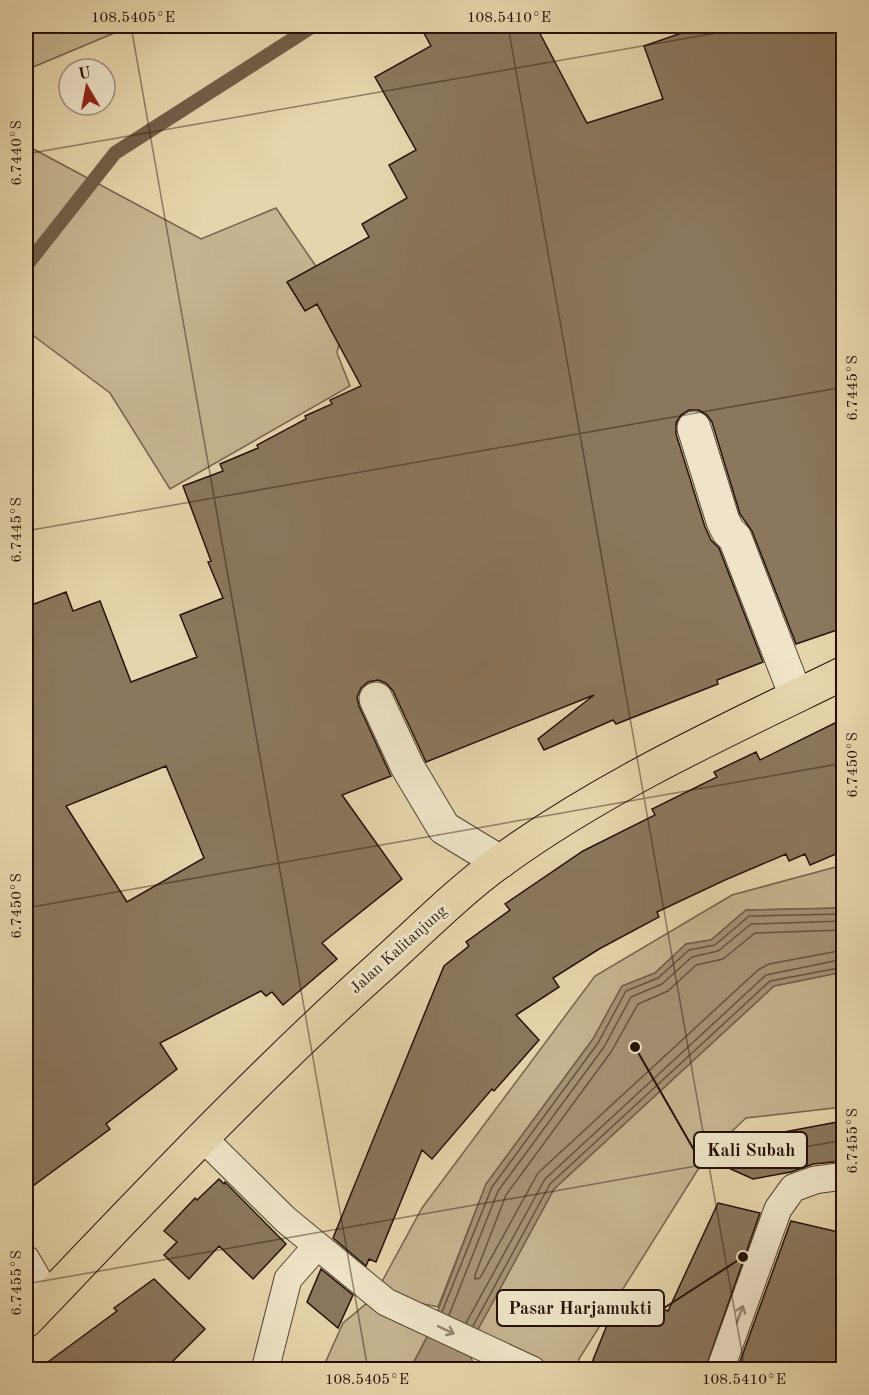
<svg xmlns="http://www.w3.org/2000/svg" width="869" height="1395" font-family="'Old Standard TT',serif">
	<style>
		.green { fill: #c5b490; stroke: #76624c; stroke-width: 1.5 }
		.water { fill: #a59274; stroke: #725e49; stroke-width: 1.5 }
		.lines { fill: none; stroke-linecap: round; stroke-linejoin: round }
		.shore { stroke: #66523e; stroke-width: 1.5 }
		.stream { stroke: #725e49; stroke-width: 14 }
		.building { fill: #8a775d; stroke: #261108; stroke-width: 1.5; fill-rule: evenodd }
		.lane-casing { stroke: #564231; stroke-width: 29 }
		.street-casing { stroke: #564231; stroke-width: 35 }
		.primary-casing { stroke: #261108; stroke-width: 35 }
		.lane { stroke: #efe4c9; stroke-width: 27 }
		.street { stroke: #efe4c9; stroke-width: 33 }
		.primary { stroke: #e6d5ac; stroke-width: 33 }
		.oneway { stroke: #958572 }
		.ticks { fill: none; stroke: #261108; stroke-width: 1.5; stroke-opacity: 0.45 }
		.labels { text-anchor: middle; dominant-baseline: central; stroke-width: 6; stroke-linejoin: round; paint-order: stroke }
		.street-label { font-size: 16px; fill: #261108; stroke: #efe4c9 }
		.leader { fill: none; stroke: #261108; stroke-width: 2 }
		.callout-dot { fill: #261108; stroke: #efe4c9; stroke-width: 2 }
		.callout { fill: #efe4c9; stroke: #261108; stroke-width: 2 }
		.callout-label { font-size: 18px; text-anchor: middle; font-weight: bold; fill: #261108 }
		.neatline { fill: none; stroke: #261108; stroke-width: 2 }
		.ticks-label { font-size: 15px; text-anchor: middle; fill: #261108 }
	</style>
	<rect width="100%" height="100%" fill="#e6d5ac"/>
	<filter id="stains"><feTurbulence type="fractalNoise" baseFrequency=".00333" numOctaves="4"/><feColorMatrix values="0 0 0 0 .2 0 0 0 0 .09 0 0 0 0 .02 0 0 0 .5 -.17"/></filter>
	<radialGradient id="worn" r=".72"><stop offset=".6" stop-color="#630" stop-opacity="0"/><stop offset="1" stop-color="#630" stop-opacity=".3"/></radialGradient>
	<path class="green" d="M26,26H131L26,70Z
		M26,145L201,239L276,208L346,310L337,353L350,386L170,489L110,393L31,334L26,335Z
		M843,865V908L746,910L711,940L686,944L655,973L622,986L593,1039L486,1184L438,1307L390,1297L379,1287L422,1208L595,976L732,895Z
		M843,972V1107L746,1118L707,1155L579,1359L577,1369H547L474,1336L554,1189L774,986Z
		M372,1299L430,1331L410,1369L322,1370L343,1323Z"/>
	<path class="water" d="M843,908V972L774,986L554,1189L468,1348L475,1369L410,1370L430,1331L486,1184L593,1039L622,986L655,973L686,944L711,940L746,910Z"/>
	<g class="lines">
		<path class="shore" d="M844,930L755,933L723,959L696,965L668,991L638,1004L611,1052L506,1195L475,1275V1279L480,1278L538,1173L758,970L769,964L844,950
			M442,1312L492,1187L598,1043L626,991L658,978L689,950L715,945L749,916L844,914
			M449,1315L498,1191L604,1047L631,997L662,984L692,957L718,951L751,924L844,921
			M466,1323L545,1179L766,975L844,959
			M473,1326L550,1184L770,981L844,967"/>
		<path class="stream" d="M26,266L115,153L313,26"/>
	</g>
	<path class="building" d="M420,26H536L587,123L663,99L644,46L702,26H843V628L796,644L752,531L740,514L712,422L707,415L699,410H689L681,415L676,423V434L705,527L711,540L719,548L763,662L717,680L718,684L616,724L613,720L544,750L538,739L594,695L426,762L393,691L386,683L378,680L368,682L361,688L357,697L359,706L391,776L342,795L402,879L322,943L337,959L283,1005L272,992L266,996L261,991L160,1043L177,1069L106,1124L110,1129L26,1191V607L66,592L73,611L100,601L131,682L197,657L180,615L223,598L208,562L211,561L183,486L223,471L220,464L258,448L257,445L306,419L305,416L332,404L330,400L361,386L317,304L305,311L287,282L369,237L362,224L407,198L389,165L416,150L375,77L431,46ZM166,766L204,858L127,902L66,806Z
		M843,719V851L810,865L805,854L789,861L786,854L725,880L657,912L659,917L599,949L553,978L559,987L516,1015L539,1040L494,1091L492,1089L432,1159L422,1150L376,1262L369,1259L366,1266L333,1238L444,966L469,946L466,942L510,910L505,904L583,851L655,815L652,809L717,777L714,772L756,752L760,760Z
		M843,1121V1161L813,1164L791,1172L753,1179L695,1153L762,1132L768,1135Z
		M219,1179L224,1184L225,1182L286,1244L253,1279L219,1246L189,1279L164,1255L177,1242L164,1231L195,1198L197,1200Z
		M718,1203L760,1213L705,1370H589L617,1300L635,1307L638,1299L668,1311Z
		M791,1221L843,1233V1370H737Z
		M321,1269L353,1295L338,1328L307,1302Z
		M154,1279L205,1329L164,1370H37L117,1311L114,1308Z"/>
	<g class="lines">
		<g class="lane-casing">
			<path id="lane" d="M202,1137L286,1220L386,1302L532,1370
				M26,1259L48,1297
				M265,1370L288,1279L317,1246
				M720,1370L778,1209L793,1188L815,1180L844,1176"/>
		</g>
		<g class="street-casing">
			<path id="street" d="M694,428L723,521L728,531L735,538L796,696
				M376,699L407,766L444,828L500,862"/>
		</g>
		<g class="primary-casing">
			<path id="primary" d="M26,1321C142,1200 256,1078 381,966C420,931 458,892 501,861C606,785 727,730 844,673"/>
		</g>
		<use href="#lane" class="lane"/>
		<use href="#street" class="street"/>
		<use href="#primary" class="primary"/>
	</g>
	<defs><path id="oneway-shaft" d="M-6 0H5M1.5-3L5.5 0L1.5 3" fill="none" stroke-width="1.6" stroke-linecap="round" stroke-linejoin="round" transform="scale(1.5)"/></defs>
	<g class="oneway">
		<use href="#oneway-shaft" transform="translate(740 1314) rotate(-70)"/>
		<use href="#oneway-shaft" transform="translate(446 1330) rotate(25)"/>
	</g>
	<path class="ticks" d="M131,26L368,1370M508,26L745,1370M26,154L757,26M26,531L844,387M26,908L844,763M26,1284L844,1140"/>
	<g class="labels">
		<g class="street-label">
			<text transform="translate(399 950) rotate(-42)">Jalan Kalitanjung</text>
		</g>
	</g>
	<path class="leader" d="M635 1047L694 1150M743 1257L664 1308"/>
	<g class="callout-dot">
		<circle cx="635" cy="1047" r="6"/>
		<circle cx="743" cy="1257" r="6"/>
	</g>
	<g class="callout">
		<rect x="694" y="1132" width="113" height="36" rx="6"/>
		<rect x="497" y="1290" width="167" height="36" rx="6"/>
	</g>
	<g class="callout-label">
		<text x="751" y="1156">Kali Subah</text>
		<text x="580" y="1314">Pasar Harjamukti</text>
	</g>
	<rect width="869" height="1395" fill="none" stroke="#e6d5ac" stroke-width="66"/>
	<g transform="translate(87 87) rotate(350)"><circle r="28" fill="#efe4c9" stroke="#9f907c" stroke-width="1.5"/>
	<path d="M0-4.5L10 22L0 15L-10 22Z" fill="#8f2418"/>
	<text y="-9" font-size="16" font-weight="bold" text-anchor="middle" fill="#261108">U</text>
	</g>
	<rect x="33" y="33" width="803" height="1329" class="neatline"/>
	<g class="ticks-label">
		<text x="133" y="22">108.5405°E</text>
		<text x="509" y="22">108.5410°E</text>
		<text transform="translate(16 153) rotate(-90)" y="5">6.7440°S</text>
		<text transform="translate(852 388) rotate(-90)" y="5">6.7445°S</text>
		<text transform="translate(16 530) rotate(-90)" y="5">6.7445°S</text>
		<text transform="translate(852 765) rotate(-90)" y="5">6.7450°S</text>
		<text transform="translate(16 906) rotate(-90)" y="5">6.7450°S</text>
		<text transform="translate(852 1141) rotate(-90)" y="5">6.7455°S</text>
		<text transform="translate(16 1283) rotate(-90)" y="5">6.7455°S</text>
		<text x="367" y="1384">108.5405°E</text>
		<text x="744" y="1384">108.5410°E</text>
	</g>
	<rect width="100%" height="100%" filter="url(#stains)"/>
	<rect width="100%" height="100%" fill="url(#worn)"/>
</svg>
